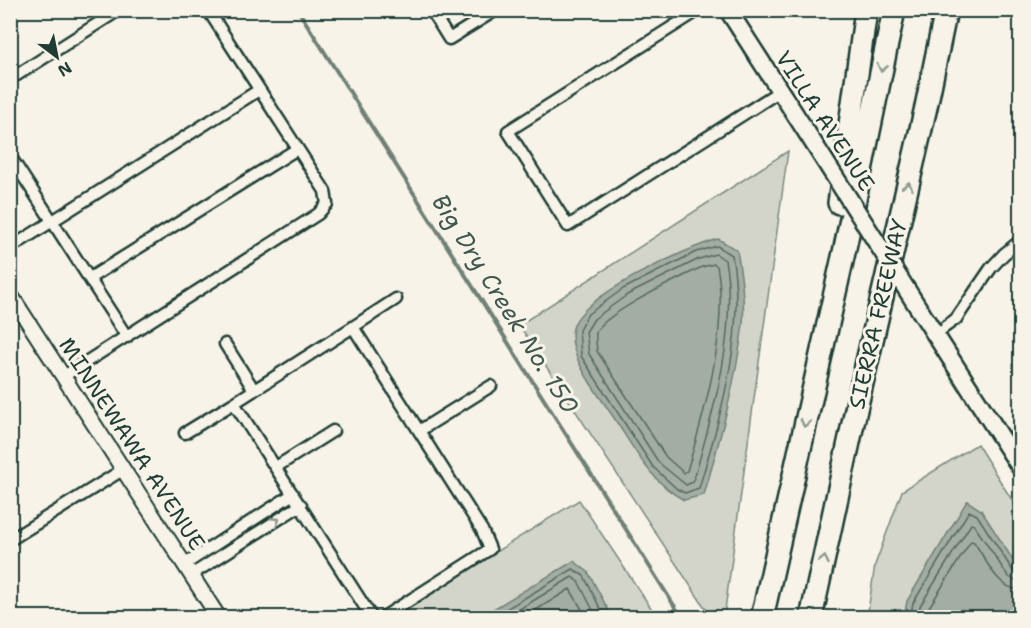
<svg xmlns="http://www.w3.org/2000/svg" width="1031" height="628" font-family="'Shantell Sans',sans-serif">
	<style>
		.green { fill: #d3d5ca; stroke: #79897f; stroke-width: 1.5 }
		.water { fill: #a4ada3; stroke: #6f8077; stroke-width: 1.5 }
		.lines { fill: none; stroke-linecap: round; stroke-linejoin: round }
		.shore { stroke: #546a60; stroke-width: 1.5 }
		.stream { stroke: #6f8077; stroke-width: 4 }
		.minor-casing { stroke: #1f3d34; stroke-width: 15 }
		.tertiary-casing { stroke: #1f3d34; stroke-width: 18 }
		.secondary-casing { stroke: #1f3d34; stroke-width: 21 }
		.motorway-casing { stroke: #1f3d34; stroke-width: 26 }
		.minor { stroke: #f7f3e8; stroke-width: 10 }
		.tertiary { stroke: #f7f3e8; stroke-width: 14 }
		.secondary { stroke: #f7f3e8; stroke-width: 16 }
		.motorway { stroke: #f7f3e8; stroke-width: 21 }
		.secondary-bridge-casing { stroke: #1f3d34; stroke-width: 21; stroke-linecap: butt }
		.secondary-bridge { stroke: #f7f3e8; stroke-width: 16 }
		.oneway { stroke: #8b988e }
		.labels { text-anchor: middle; dominant-baseline: central; stroke-width: 6; stroke-linejoin: round; paint-order: stroke }
		.street-label { font-size: 22px; fill: #1f3d34; stroke: #f7f3e8 }
		.water-label { font-size: 24px; font-style: italic; fill: #405950; stroke: #f7f3e8 }
	</style>
	<rect width="100%" height="100%" fill="#f7f3e8"/>
	<filter id="ink" filterUnits="userSpaceOnUse"><feTurbulence type="fractalNoise" baseFrequency=".0167" numOctaves="2"/><feDisplacementMap in="SourceGraphic" scale="12" xChannelSelector="R" yChannelSelector="G"/><feConvolveMatrix kernelMatrix="1 2 1 2 8 2 1 2 1" color-interpolation-filters="sRGB"/></filter>
	<g filter="url(#ink)">
		<path class="green" d="M788,151L724,617H711L519,325Z
			M977,444L1020,513V617L867,618L875,565L902,491Z
			M579,500L657,617L390,618Z"/>
		<path class="water" d="M718,239L737,250C741,274 745,300 743,324C736,382 720,439 704,495L684,500C651,483 634,448 614,418C599,395 566,355 573,328C580,296 687,248 718,239Z
			M967,501L981,510L1020,571V617H904L907,601Z
			M574,561L588,572L612,617H480Z"/>
		<g class="lines">
			<path class="shore" d="M717,246L732,255C746,333 721,414 699,488L685,493L677,489L653,467L581,356L579,330L588,314L623,289L696,252Z
				M716,254L725,260C738,331 713,414 693,482L686,485L659,463L589,354L586,332L594,319L627,295L699,259Z
				M714,264L717,266C729,327 705,411 687,471L684,473L666,457L597,351C597,346 595,338 596,333C602,314 682,277 702,267Z
				M491,618L573,569L584,576L605,618
				M505,618L572,577L578,581L597,618
				M523,618L570,589L587,618
				M910,618L913,603L969,511L977,515L1013,571L1020,573
				M917,618L920,606L971,524L974,525L1008,576L1014,580L1020,581
				M927,618L928,609L971,541L974,542C986,559 997,589 1020,590"/>
			<path class="stream" d="M298,10L682,618"/>
			<g class="minor-casing">
				<path id="minor" d="M431,10L449,39L496,10
					M699,10L508,131L568,226L780,91
					M17,75L119,10
					M10,156L127,337
					M10,248L259,90
					M90,278L297,149
					M353,327L396,299
					M935,334L956,319L991,268L1004,254L1020,241
					M225,344L254,390
					M64,376L318,214L327,204L325,191L208,10
					M419,431L491,386
					M185,433L234,403
					M276,467L333,431
					M10,540L124,469
					M184,565L293,494
					M191,575L301,505
					M372,618L234,403L353,327L482,530L490,549L382,618"/>
			</g>
			<g class="tertiary-casing">
				<path id="tertiary" d="M10,294L219,618"/>
			</g>
			<g class="secondary-casing">
				<path id="secondary" d="M728,10L802,125
					M933,331L1020,467"/>
			</g>
			<g class="motorway-casing">
				<path id="motorway" d="M839,203L866,10
					M762,618L845,248L894,10
					M811,618L857,405L926,107L946,10"/>
			</g>
			<use href="#minor" class="minor"/>
			<use href="#tertiary" class="tertiary"/>
			<use href="#secondary" class="secondary"/>
			<use href="#motorway" class="motorway"/>
			<g class="secondary-bridge-casing">
				<path id="secondary-bridge" d="M802,125L933,331"/>
			</g>
			<use href="#secondary-bridge" class="secondary-bridge"/>
		</g>
		<defs><path id="oneway-chevron" d="M-2-3.5L2.5 0L-2 3.5" fill="none" stroke-width="1.6" stroke-linecap="round" stroke-linejoin="round" transform="scale(1.5)"/></defs>
		<g class="oneway">
			<use href="#oneway-chevron" transform="translate(882 68) rotate(102)"/>
			<use href="#oneway-chevron" transform="translate(908 186) rotate(-77)"/>
			<use href="#oneway-chevron" transform="translate(805 423) rotate(103)"/>
			<use href="#oneway-chevron" transform="translate(276 521) rotate(-33)"/>
			<use href="#oneway-chevron" transform="translate(824 560) rotate(-78)"/>
		</g>
	</g>
	<g class="labels">
		<g class="street-label">
			<text transform="translate(825 121) rotate(57)">VILLA AVENUE</text>
			<text transform="translate(878 314) rotate(-77)">SIERRA FREEWAY</text>
			<text transform="translate(132 444) rotate(57)">MINNEWAWA AVENUE</text>
		</g>
		<g class="water-label">
			<text transform="translate(505 304) rotate(58)">Big Dry Creek No. 150</text>
		</g>
	</g>
	<rect width="1031" height="628" fill="none" stroke="#f7f3e8" stroke-width="36"/>
	<rect x="18" y="18" width="995" height="592" fill="none" stroke="#1f3d34" stroke-width="2" filter="url(#ink)"/>
	<g transform="translate(57 57) rotate(148)" stroke="#f7f3e8" stroke-width="4.5" paint-order="stroke">
	<path d="M0-4.5L10 22L0 15L-10 22Z" fill="#1f3d34"/>
	<text y="-9" font-size="16" font-weight="bold" text-anchor="middle" fill="#1f3d34">N</text>
	</g>
</svg>
